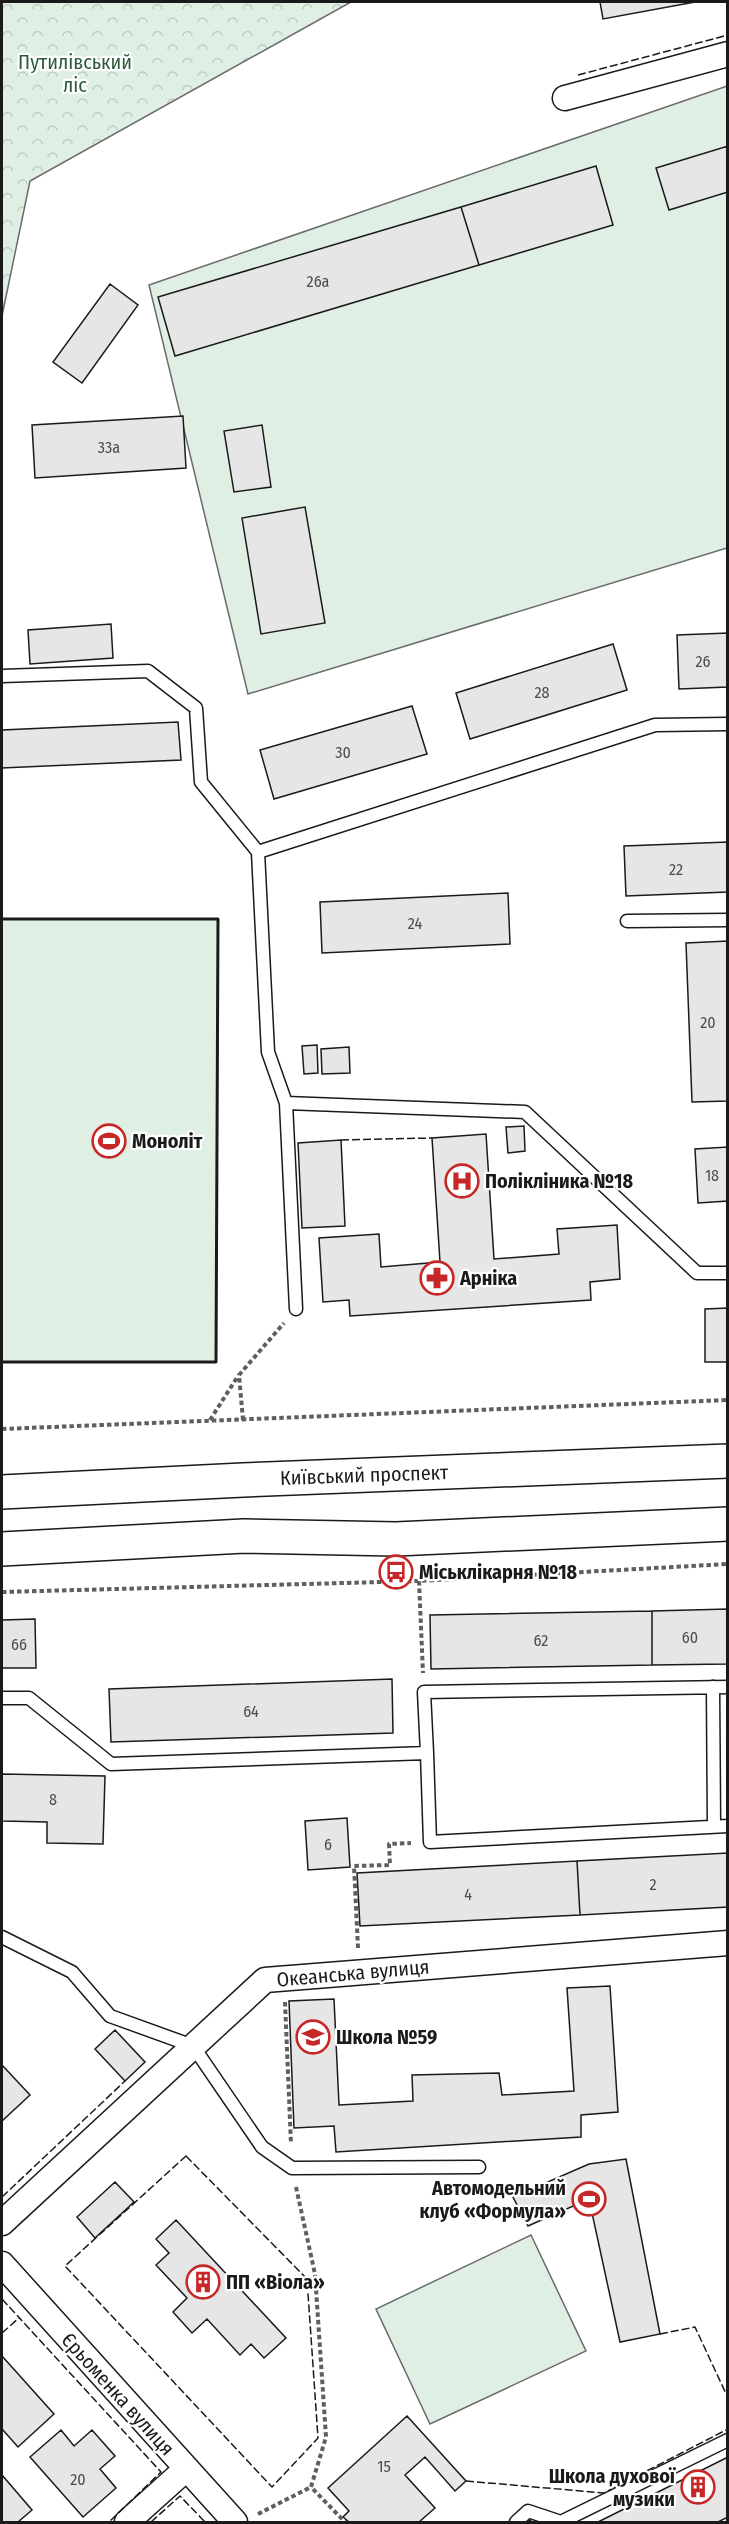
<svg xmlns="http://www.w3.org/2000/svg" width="729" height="2524" font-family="'Fira Sans Condensed',sans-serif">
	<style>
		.green { fill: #e0efe3; stroke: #6a6a6a; stroke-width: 1.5 }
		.forest { fill: url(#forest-crowns); stroke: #6a6a6a; stroke-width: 1.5 }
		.building { fill: #e6e6e6; stroke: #1a1a1a; stroke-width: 1.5 }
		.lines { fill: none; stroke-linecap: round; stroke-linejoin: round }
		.lane-casing { stroke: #1a1a1a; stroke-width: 15 }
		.street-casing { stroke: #1a1a1a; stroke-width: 27 }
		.primary-casing { stroke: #1a1a1a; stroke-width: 36 }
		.path { stroke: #5f5f5f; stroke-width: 4; stroke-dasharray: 4.5 3; stroke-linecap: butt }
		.lane { stroke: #fff; stroke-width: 12 }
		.street { stroke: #fff; stroke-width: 24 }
		.primary { stroke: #fff; stroke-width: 33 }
		.fence { stroke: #1a1a1a; stroke-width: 1.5; stroke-dasharray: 8 3; stroke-linecap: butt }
		.wall { stroke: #1a1a1a; stroke-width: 3 }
		.labels { text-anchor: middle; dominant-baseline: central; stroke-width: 4.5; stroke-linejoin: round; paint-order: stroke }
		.number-label { font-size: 16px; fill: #4d4d4d }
		.park-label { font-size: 20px; fill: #2b5a34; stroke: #fff }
		.poi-label { font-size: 20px; font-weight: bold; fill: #1a1a1a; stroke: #fff; text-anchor: start }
		.street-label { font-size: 20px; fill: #1a1a1a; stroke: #fff }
	</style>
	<defs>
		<pattern id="forest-crowns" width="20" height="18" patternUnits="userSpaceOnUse" patternTransform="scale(1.5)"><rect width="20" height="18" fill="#e0efe3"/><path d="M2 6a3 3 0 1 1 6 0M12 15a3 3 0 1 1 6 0" fill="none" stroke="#c0ccc2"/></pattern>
	</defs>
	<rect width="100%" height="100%" fill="#fff"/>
	<path class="green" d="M727,86V548L248,694L149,285Z
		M2,919H218L216,1362H2Z
		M531,2235L586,2351L430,2424L376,2309Z"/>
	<path class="forest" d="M2,2H351L30,181L2,316Z"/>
	<path class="building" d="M600,2H695L603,19Z
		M728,146V192L669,210L656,168Z
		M596,166L613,225L479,265L461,207Z
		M461,207L479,265L175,356L158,297Z
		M110,284L138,305L82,383L53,362Z
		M183,416L186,468L35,478L32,425Z
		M262,425L271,487L234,492L224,431Z
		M305,507L325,623L261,634L242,518Z
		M111,624L113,658L30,664L28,630Z
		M728,633V687L679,689L677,635Z
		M613,644L627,690L470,739L456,693Z
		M412,706L427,754L274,799L260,750Z
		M178,722L181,760L2,768V730Z
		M728,842V892L626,896L624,846Z
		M508,893L510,944L322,953L320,902Z
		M728,941V1101L692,1102L686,943Z
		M317,1045L318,1073L304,1074L302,1046Z
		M349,1047L350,1073L322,1074L321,1049Z
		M524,1126L525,1151L508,1153L506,1127Z
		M486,1134L494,1259L559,1254L557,1229L617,1225L620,1279L590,1282L591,1300L350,1316L349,1300L323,1302L319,1238L379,1234L381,1267L440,1262L432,1138Z
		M341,1140L345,1226L302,1228L298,1143Z
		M728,1147V1201L698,1203L695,1149Z
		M728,1308V1362H705V1309Z
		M728,1609V1664L652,1665V1611Z
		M652,1611V1665L431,1669L430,1615Z
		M35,1619L36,1668H2V1620Z
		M392,1679L393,1733L111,1742L109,1689Z
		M2,1774L105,1776L103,1844L47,1843V1822L2,1821Z
		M347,1818L350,1867L308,1870L305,1821Z
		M728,1853V1907L580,1915L577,1861Z
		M577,1861L580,1915L360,1926L357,1873Z
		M610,1986L618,2112L581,2115V2137L336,2152L334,2126L294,2128L289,2001L334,1999L339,2105L413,2101L412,2075L499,2073L502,2095L574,2091L567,1988Z
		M115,2030L145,2062L125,2081L95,2049Z
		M2,2065L30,2095L2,2121Z
		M626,2159L660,2334L620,2342L589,2199L528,2226L513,2197L589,2164Z
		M115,2182L134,2202L95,2238L77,2217Z
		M176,2220L286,2338L264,2358L251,2344L240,2355L207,2319L192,2333L173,2312L187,2298L156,2265L169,2253L156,2239Z
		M2,2356L54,2414L18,2447L2,2429Z
		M407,2416L466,2481L455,2491L425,2457L405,2475L435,2508L419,2522H349L343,2517L349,2511L328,2488Z
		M61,2430L74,2446L92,2430L115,2456L100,2469L116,2488L83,2517L30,2457Z
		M728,2457V2517L718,2522H598Z
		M2,2475L32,2510L18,2522H2Z"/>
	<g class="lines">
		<g class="lane-casing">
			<path id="lane" d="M2,676L148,671L196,708L201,782L258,852L268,1052L286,1103L525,1112L697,1273H728
				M258,852L655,725L728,724
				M627,921L728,920
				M286,1103L296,1309
				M713,1687L714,1826
				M2,1698H29L111,1764L427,1753L424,1692L728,1687
				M427,1753L430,1842L728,1826
				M2,1937L72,1972L110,2016L193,2046L262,2147L292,2168L479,2167
				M516,2522L528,2511L561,2522L728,2440"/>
		</g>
		<g class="street-casing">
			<path id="street" d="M565,98L728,54
				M2,2223L265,1980L728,1943
				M2,2264L235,2522
				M127,2522L186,2469"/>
		</g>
		<g class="primary-casing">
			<path id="primary" d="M2,1492L243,1480L728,1461
				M2,1549L244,1536L396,1539L728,1524"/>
		</g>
		<path class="path" d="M210,1420L238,1376
			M243,1420L239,1375L284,1323
			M2,1429L728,1400
			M419,1581L423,1673
			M2,1592L419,1581L728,1564
			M358,1948L354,1866L390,1865L389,1844L411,1843
			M285,2002L291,2144
			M296,2187L315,2274L326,2437L311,2487L345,2522
			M258,2514L311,2487"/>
		<use href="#lane" class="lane"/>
		<use href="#street" class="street"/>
		<use href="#primary" class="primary"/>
		<path class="fence" d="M578,75L728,35
			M341,1140L432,1138
			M186,2156L307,2279L318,2438L272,2487L65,2266Z
			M2,2197L125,2081
			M2,2299L161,2472L109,2522
			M2,2333L19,2318
			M660,2334L695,2327L728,2398
			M466,2481L604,2493L728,2429
			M151,2522L180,2496L205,2522
			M527,2522L530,2520L532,2522"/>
		<path class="wall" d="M2,919H218L216,1362H2"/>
	</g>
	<defs>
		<g id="stadium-ring" transform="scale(1.725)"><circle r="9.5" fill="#fff" stroke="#c62828" stroke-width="1.5"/><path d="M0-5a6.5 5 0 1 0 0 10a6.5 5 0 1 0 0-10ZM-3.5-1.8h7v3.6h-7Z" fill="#c62828"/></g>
		<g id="hospital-ring" transform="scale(1.725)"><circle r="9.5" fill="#fff" stroke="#c62828" stroke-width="1.5"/><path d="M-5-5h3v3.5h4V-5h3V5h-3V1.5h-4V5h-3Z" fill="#c62828"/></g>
		<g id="pharmacy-ring" transform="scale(1.725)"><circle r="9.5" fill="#fff" stroke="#c62828" stroke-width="1.5"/><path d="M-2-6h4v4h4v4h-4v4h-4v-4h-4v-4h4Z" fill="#c62828"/></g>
		<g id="bus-ring" transform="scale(1.725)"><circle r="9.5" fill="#fff" stroke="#c62828" stroke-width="1.5"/><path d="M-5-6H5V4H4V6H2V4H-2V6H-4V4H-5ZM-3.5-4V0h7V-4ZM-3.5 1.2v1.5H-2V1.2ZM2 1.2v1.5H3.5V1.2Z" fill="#c62828"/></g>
		<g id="school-ring" transform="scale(1.725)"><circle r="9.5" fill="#fff" stroke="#c62828" stroke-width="1.5"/><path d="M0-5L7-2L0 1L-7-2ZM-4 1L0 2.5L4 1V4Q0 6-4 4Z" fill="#c62828"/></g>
		<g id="building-ring" transform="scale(1.725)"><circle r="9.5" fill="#fff" stroke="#c62828" stroke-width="1.5"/><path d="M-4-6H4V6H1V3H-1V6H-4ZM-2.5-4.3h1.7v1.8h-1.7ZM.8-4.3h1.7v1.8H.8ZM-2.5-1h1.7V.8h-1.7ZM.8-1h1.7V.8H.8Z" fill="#c62828"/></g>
	</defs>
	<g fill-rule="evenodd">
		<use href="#stadium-ring" x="109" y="1141"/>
		<use href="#hospital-ring" x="462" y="1181"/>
		<use href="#pharmacy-ring" x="437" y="1278"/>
		<use href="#bus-ring" x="396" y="1572"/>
		<use href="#school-ring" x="313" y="2037"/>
		<use href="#stadium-ring" x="589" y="2199"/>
		<use href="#building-ring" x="203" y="2282"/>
		<use href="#building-ring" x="698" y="2487"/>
	</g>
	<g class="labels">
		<g class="number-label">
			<text x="318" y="281">26а</text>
			<text x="109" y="447">33а</text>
			<text x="703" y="661">26</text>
			<text x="542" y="692">28</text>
			<text x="343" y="752">30</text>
			<text x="676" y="869">22</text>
			<text x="415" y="923">24</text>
			<text x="708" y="1022">20</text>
			<text x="712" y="1175">18</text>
			<text x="690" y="1637">60</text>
			<text x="541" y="1640">62</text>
			<text x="19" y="1644">66</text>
			<text x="251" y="1711">64</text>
			<text x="53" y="1799">8</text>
			<text x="328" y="1844">6</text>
			<text x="653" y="1884">2</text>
			<text x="468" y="1894">4</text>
			<text x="384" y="2466">15</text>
			<text x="78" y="2479">20</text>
		</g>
		<g class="park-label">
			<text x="75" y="62">Путилівський<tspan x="75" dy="23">ліс</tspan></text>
		</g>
		<g class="poi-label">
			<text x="132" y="1141">Моноліт</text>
			<text x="485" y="1181">Полікліника №18</text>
			<text x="460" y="1278">Арніка</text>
			<text x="419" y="1572">Міськлікарня №18</text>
			<text x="336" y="2037">Школа №59</text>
			<text x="566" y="2188" text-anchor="end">Автомодельний<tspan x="566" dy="23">клуб «Формула»</tspan></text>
			<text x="226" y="2282">ПП «Віола»</text>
			<text x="675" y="2476" text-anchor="end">Школа духової<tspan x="675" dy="23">музики</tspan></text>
		</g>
		<g class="street-label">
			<text transform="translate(364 1475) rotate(-2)">Київський проспект</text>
			<text transform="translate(353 1973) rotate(-5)">Океанська вулиця</text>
			<text transform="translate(118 2394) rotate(48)">Єрьоменка вулиця</text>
		</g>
	</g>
	<rect width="729" height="2524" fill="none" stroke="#1a1a1a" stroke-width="6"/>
</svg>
